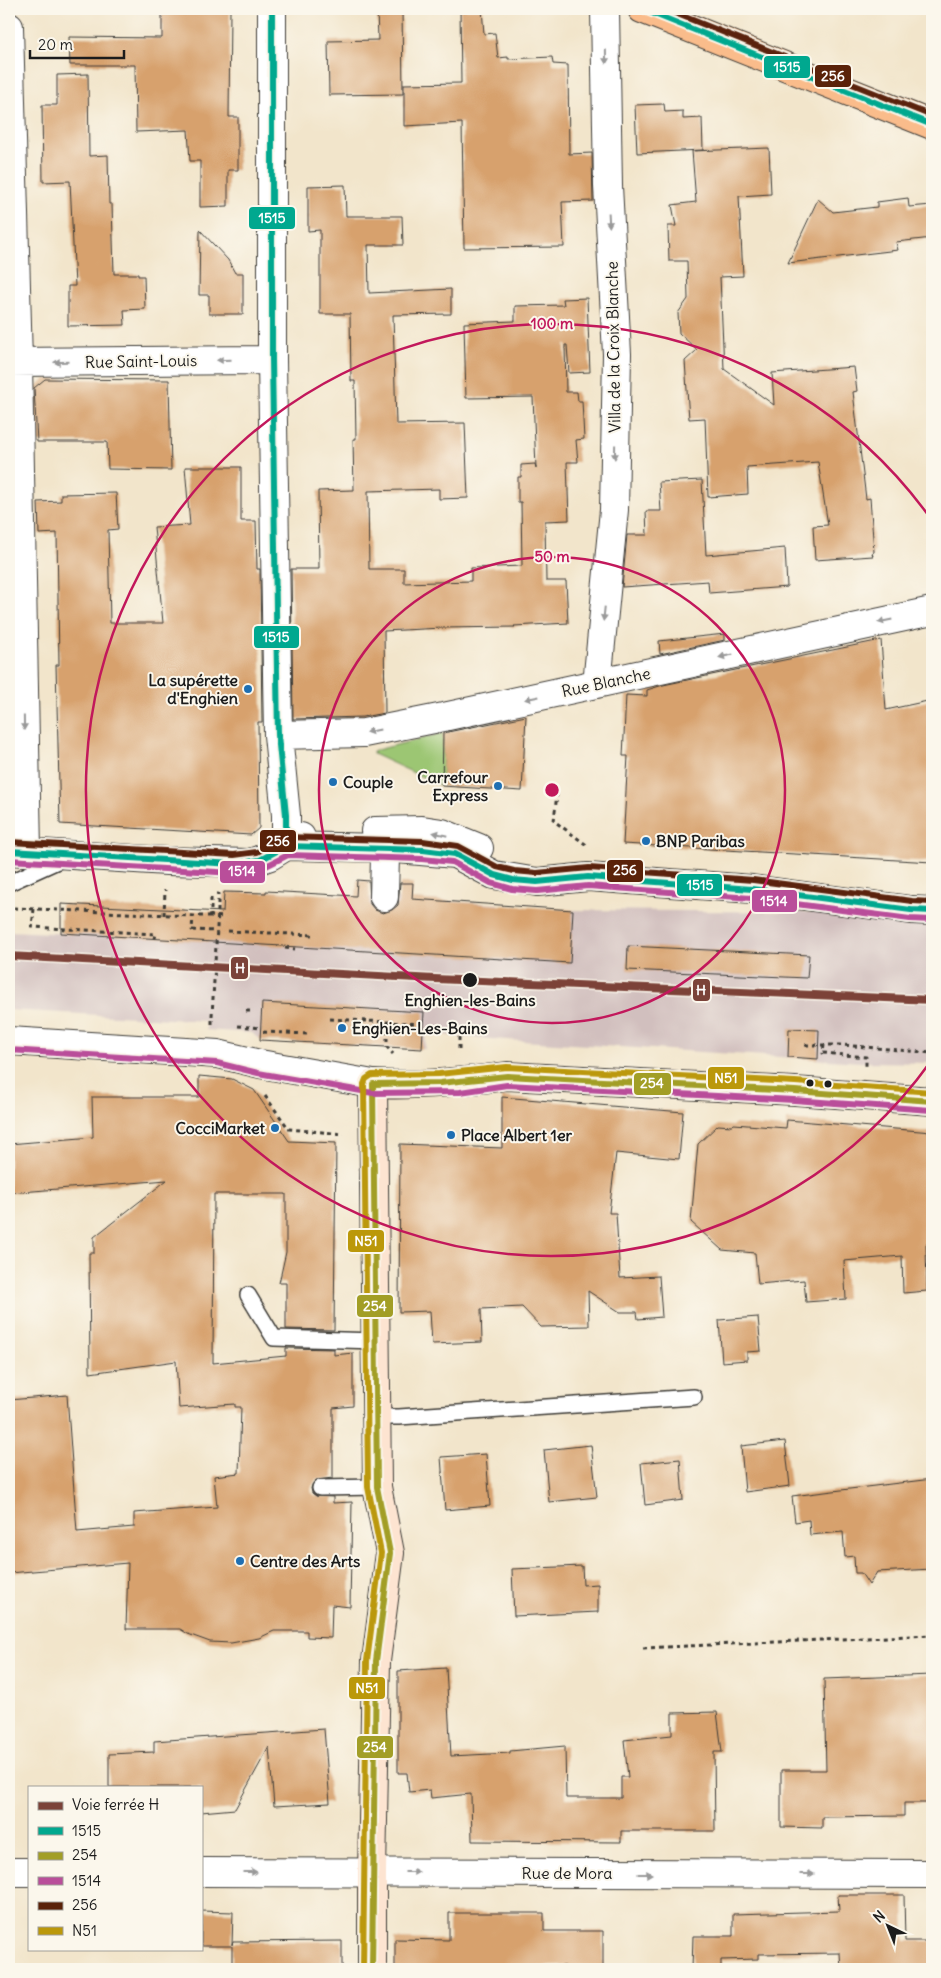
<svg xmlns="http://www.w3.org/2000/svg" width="941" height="1978" font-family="Delius,sans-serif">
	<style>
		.industrial { fill: #d1bfbe }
		.green { fill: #9cc673; stroke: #5c7148 }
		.building { fill: #d7a16d }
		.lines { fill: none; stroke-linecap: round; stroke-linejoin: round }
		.lane-casing { stroke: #3c3a36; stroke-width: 18 }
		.street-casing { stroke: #3c3a36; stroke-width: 30 }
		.secondary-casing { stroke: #3c3a36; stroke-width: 30 }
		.primary-casing { stroke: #3c3a36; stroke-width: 30 }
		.path { stroke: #3c3a36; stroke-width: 3; stroke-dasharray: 4 4; stroke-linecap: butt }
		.lane { stroke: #fff; stroke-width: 15 }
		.street { stroke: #fff; stroke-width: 28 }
		.secondary { stroke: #fde4d1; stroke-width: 28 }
		.primary { stroke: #fabc8b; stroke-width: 28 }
		.path-bridge { stroke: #3c3a36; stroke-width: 3; stroke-dasharray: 4 4; stroke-linecap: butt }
		.bus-1-casing { stroke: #fbf7ec; stroke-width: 10 }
		.bus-2-casing { stroke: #fbf7ec; stroke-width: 10 }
		.bus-3-casing { stroke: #fbf7ec; stroke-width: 10 }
		.bus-4-casing { stroke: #fbf7ec; stroke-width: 10 }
		.bus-5-casing { stroke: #fbf7ec; stroke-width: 10 }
		.bus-1 { stroke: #00a88f; stroke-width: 6 }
		.bus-2 { stroke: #a29e26; stroke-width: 6 }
		.bus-3 { stroke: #b94e9a; stroke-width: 6 }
		.bus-4 { stroke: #5a2209; stroke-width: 6 }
		.bus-5 { stroke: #bb980a; stroke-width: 6 }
		.rail-1-casing { stroke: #fbf7ec; stroke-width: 11 }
		.rail-1 { stroke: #7b4339; stroke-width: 8 }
		.oneway { fill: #999 }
		.ring { fill: none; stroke: #c2185b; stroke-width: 2.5 }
		.poi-dot { fill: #1f6fb2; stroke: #fbf7ec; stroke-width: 2 }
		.stop-dot { fill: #1c1c1c; stroke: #fbf7ec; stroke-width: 2 }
		.labels { text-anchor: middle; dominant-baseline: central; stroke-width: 4; stroke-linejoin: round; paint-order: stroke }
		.street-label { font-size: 16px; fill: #1c1c1c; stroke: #fbf7ec }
		.poi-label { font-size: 16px; font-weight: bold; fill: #1c1c1c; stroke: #fbf7ec; text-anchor: start }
		.stop-label { font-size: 16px; font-weight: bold; fill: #1c1c1c; stroke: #fbf7ec }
		.centre { fill: #c2185b; stroke: #fbf7ec; stroke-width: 2.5 }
		.ring-label { font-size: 15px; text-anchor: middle; font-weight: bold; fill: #c2185b; stroke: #fbf7ec; stroke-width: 4; stroke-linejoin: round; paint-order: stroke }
		.line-badge { stroke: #fbf7ec; stroke-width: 2 }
		.badge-label { font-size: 14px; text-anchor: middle; font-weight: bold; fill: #fff }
	</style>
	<rect width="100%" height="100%" fill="#fbf7ec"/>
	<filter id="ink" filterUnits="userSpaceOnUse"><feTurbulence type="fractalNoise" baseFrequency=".02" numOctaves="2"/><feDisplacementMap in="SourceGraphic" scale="10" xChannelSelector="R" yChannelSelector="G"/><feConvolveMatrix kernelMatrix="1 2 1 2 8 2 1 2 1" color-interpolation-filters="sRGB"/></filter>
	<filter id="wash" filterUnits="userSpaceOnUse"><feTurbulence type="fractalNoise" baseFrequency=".0096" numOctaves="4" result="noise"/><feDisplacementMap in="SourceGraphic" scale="20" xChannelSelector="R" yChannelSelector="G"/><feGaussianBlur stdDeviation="1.12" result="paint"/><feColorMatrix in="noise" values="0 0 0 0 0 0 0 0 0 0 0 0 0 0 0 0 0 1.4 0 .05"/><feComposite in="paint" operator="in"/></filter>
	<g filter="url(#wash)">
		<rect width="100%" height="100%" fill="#f2e5cb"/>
		<path class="industrial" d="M267,891L498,904V906L573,910L932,913V1063L861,1062L459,1037L426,1032L425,1049L260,1040L252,1033L206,1030V1021L9,1010V931L198,940L223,923L224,892L265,893Z"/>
		<path class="green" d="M443,733L442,786L373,754V751Z"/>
		<g id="blocks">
			<path class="building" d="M162,9L230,10L229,117H238V170H228V206L200,207V161H190L188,130L136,132L135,65H70L69,37L162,38Z
				M377,9H402L403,94L329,95L328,41L378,40Z
				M460,9H482L484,34L495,33L498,58L508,57V59L552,57L553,64L568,65L569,154L592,153L593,201L562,202L564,247L464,248L462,123L404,126V84L461,83Z
				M88,74L89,156L108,155L109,204H112L114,274H138V276H144L145,309L124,310L125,325L68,326V286H75L70,181L43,182L42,105H57V75Z
				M664,104L665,112L683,111V119L702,118L703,150L637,153L635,105Z
				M769,148L771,194L739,196L743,276L720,277L724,369L774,405L772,373L854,367L857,391L853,392L866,499L870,498L874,552L872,553L873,556L815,560L813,526L828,525L818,462L747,467L748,494L708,497L705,418L689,419L685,361L697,350L679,333L678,313L688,299L687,261H669L668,226H676L672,205L696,202L692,151Z
				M345,185L346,216H402L403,245H368L369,293L451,289V314L393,315L396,424L465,423L468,498L439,499V489L368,491L369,569H404V583L471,581V568L522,566L521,502H518V477H521V465L535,464L536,468L533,397L466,398L464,323L515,321V306L564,305L563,299L587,298L590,372L569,373L567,345H565L566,392H577L578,401H582L584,439L576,440L578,462H567L569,520L545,521L546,581H566L568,623L514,626L515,627L442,628L384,631L385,713L362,717L293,719L291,569H319L318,491L354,490L353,439H356L355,381H351L350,314H320V230L308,231V186Z
				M908,198L909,207L932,205V238L896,242L898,250L788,263L818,199L833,212L877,207V202Z
				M200,230L228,260L235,273H243V314H209V295H199Z
				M45,379L169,380L171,470L108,469L107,442H37L34,388Z
				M185,467H241V521H256L257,569H260L262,722H258L259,828L251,835L60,824L56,665H59L57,533L39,534L38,502L61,501V494L116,493L118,529L108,530L110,623H163L154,527L190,525Z
				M702,480L706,555L785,548L787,587L709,593L708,581L622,587L627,535H647L646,511H661L659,482Z
				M725,634V640L660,654L659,641Z
				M881,640L886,710L932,700V862L623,844L628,756H623L626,695L647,696V690L663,685Z
				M526,716L522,791L442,786L443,733Z
				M357,880L369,881L370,904L375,910L383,913L392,910L398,905L400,883H413L412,899L573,910L570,963L61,933V904L223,912L224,892L266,893V891L356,896Z
				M628,946L809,955L807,978L627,970Z
				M262,1003L424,1012L422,1049L260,1040Z
				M789,1029L819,1030L818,1059L788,1057Z
				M199,1076L232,1079L254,1090L289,1141L336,1143L334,1330L286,1329V1283H279L286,1252V1194H214L213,1363L286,1356V1348L334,1349V1355L353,1353V1406L333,1408V1478L316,1480L311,1488L312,1493L316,1496L333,1497V1503L352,1502L350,1607L332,1605L331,1638L307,1637V1631H274L259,1638L231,1643L210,1642L188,1634L180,1629H126L128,1563L9,1573V1400L67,1395L77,1532L134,1527V1513L217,1507L214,1476L239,1473L241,1407H235V1404L179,1408L176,1361L90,1373L89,1253H94V1237L167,1180L9,1193V1144L93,1137L92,1097H199Z
				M502,1097L683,1112L679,1159L616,1153L609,1213H616L620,1278L659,1276L662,1317L638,1319L637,1312H620L588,1291L589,1326L541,1327L522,1307L481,1309L482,1342L432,1344L430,1311L399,1312L400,1144L502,1148Z
				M787,1120L932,1132V1243L926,1244L927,1291L903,1293L902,1256L844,1261L846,1299L806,1302L804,1280L758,1284L755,1253L722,1250L691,1222L698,1144L718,1125L732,1126L734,1124L786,1128Z
				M758,1317L761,1351L747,1352V1360L722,1362L719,1320Z
				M785,1441L790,1486L745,1492L741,1446Z
				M591,1445L597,1497L549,1502L544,1450Z
				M486,1454L490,1506L445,1510L441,1457Z
				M680,1459L683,1500L645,1505L641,1463Z
				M932,1479V1569L877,1572L869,1585L861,1573H855L854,1556L845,1557L843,1532L810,1535L809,1520L795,1522L792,1496Z
				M582,1566L583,1585L598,1584V1612L514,1616L512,1569Z
				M446,1668L451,1756L510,1753V1751L565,1746L566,1798H621V1777H628L624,1740L672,1735V1713L717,1712L722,1752H714L715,1831H621V1842L472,1841L471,1794L431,1798L430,1790L409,1792L407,1773H398V1671Z
				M932,1675V1803H904V1816L822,1817V1828L781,1827V1770H826L824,1679Z
				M324,1729L330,1803L274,1806L269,1747L235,1809L201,1812V1787H109V1754L154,1752V1741Z
				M838,1895H904L905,1941H932V1969H841L840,1953L758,1954V1959L721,1960V1969H692L693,1936H733V1914L839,1911Z
				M201,1911L233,1912L232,1945L233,1942L342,1941V1969H232V1946H201Z
				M449,1913H544V1931H603V1969H565V1966L516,1967V1969H395V1939L449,1940Z"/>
		</g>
	</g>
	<g filter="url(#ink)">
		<use href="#blocks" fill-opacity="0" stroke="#3c3a36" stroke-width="1"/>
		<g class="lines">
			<g class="lane-casing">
				<path id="lane" d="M9,883L62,859
					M248,1295L274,1338L377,1341
					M377,1417H399L694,1397
					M320,1488L377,1487"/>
			</g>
			<g class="street-casing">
				<path id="street" d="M272,9V360L278,735L286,815V846
					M9,27L18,362L27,852
					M9,362L272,360
					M597,684L614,510L617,354L608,186L605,9
					M278,735L364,733L439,718L932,611
					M375,831L422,830L442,833L479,848
					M286,846L386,848L455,854L494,875L537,882L588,877L752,889L911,910L932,911
					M9,851L167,861L250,863L270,856L301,837
					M384,897L385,855
					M9,1041L218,1054L260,1064L373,1084
					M9,1872H29
					M201,1872L932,1874"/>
			</g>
			<g class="secondary-casing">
				<path id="secondary" d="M372,1969V1873L376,1661L390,1553L377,1487L373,1084C418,1086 462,1082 507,1076L795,1091L932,1101"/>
			</g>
			<g class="primary-casing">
				<path id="primary" d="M642,9L932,125"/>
			</g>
			<path class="path" d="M557,793L554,821L588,846
				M216,894H218V910
				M211,898V916L223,917
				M14,908L193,916
				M34,909L32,927L156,934L155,938
				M164,915L165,890
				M211,916H193L192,930L215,931
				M228,931L313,935
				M285,948L295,949
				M246,1011H250
				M330,1019L423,1024
				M387,1022V1047L393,1054
				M212,1024V1016
				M238,1026L262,1028
				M263,1032L309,1034
				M459,1037V1051
				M805,1045H843L932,1053
				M824,1045L823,1053L866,1057V1067
				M265,1096L289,1129L344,1134
				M643,1648L932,1635"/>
			<use href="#lane" class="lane"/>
			<use href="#street" class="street"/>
			<use href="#secondary" class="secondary"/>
			<use href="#primary" class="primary"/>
			<path class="path-bridge" d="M212,1016L218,910"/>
			<g class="bus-1-casing">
				<path id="bus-1" d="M272,9V360L278,735L286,815V846
					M642,9L932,125
					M9,851L234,864L260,860L286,846L423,850L455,854L494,875L513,880L537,882L588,877L752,889L911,910L932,911"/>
			</g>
			<g class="bus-2-casing">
				<path id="bus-2" d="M373,1084L440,1083L507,1076L795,1091L932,1101
					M372,1969L376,1661L390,1553L377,1487L373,1084"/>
			</g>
			<g class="bus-3-casing">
				<path id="bus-3" d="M9,860L234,873L262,868L288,855L422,859L452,862L491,883L512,889L537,891L588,886L751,898L910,919L932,920
					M9,1050L217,1063L258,1073L373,1093L460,1092L507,1085L794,1100L931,1110"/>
			</g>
			<g class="bus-4-casing">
				<path id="bus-4" d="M665,9L932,116
					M10,842L234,855L257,852L285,837L423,841L458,846L497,867L514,871L537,873L589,868L753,880L912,901L932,902"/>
			</g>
			<g class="bus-5-casing">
				<path id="bus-5" d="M363,1969L367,1661L381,1553L368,1487L364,1084L366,1079L372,1075L439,1074L507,1067L795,1082L932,1092"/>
			</g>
			<use href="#bus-1" class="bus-1"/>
			<use href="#bus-2" class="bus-2"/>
			<use href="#bus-3" class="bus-3"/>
			<use href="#bus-4" class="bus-4"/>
			<use href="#bus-5" class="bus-5"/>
			<g class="rail-1-casing">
				<path id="rail-1" d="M9,956L435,979L932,1000"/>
			</g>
			<use href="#rail-1" class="rail-1"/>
		</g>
		<defs><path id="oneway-solid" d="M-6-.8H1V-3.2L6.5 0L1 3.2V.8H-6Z" transform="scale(1.25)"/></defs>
		<g class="oneway">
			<use href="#oneway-solid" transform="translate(606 57) rotate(89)"/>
			<use href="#oneway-solid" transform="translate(609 220) rotate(87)"/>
			<use href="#oneway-solid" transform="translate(224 360) rotate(179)"/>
			<use href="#oneway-solid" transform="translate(61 362) rotate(179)"/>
			<use href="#oneway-solid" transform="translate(615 452) rotate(91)"/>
			<use href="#oneway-solid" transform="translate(604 614) rotate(96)"/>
			<use href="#oneway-solid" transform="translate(885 621) rotate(168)"/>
			<use href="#oneway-solid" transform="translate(726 656) rotate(168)"/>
			<use href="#oneway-solid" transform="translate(532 698) rotate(168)"/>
			<use href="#oneway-solid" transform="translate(24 723) rotate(89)"/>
			<use href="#oneway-solid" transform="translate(373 731) rotate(169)"/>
			<use href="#oneway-solid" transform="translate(440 834) rotate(-167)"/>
			<use href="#oneway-solid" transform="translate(250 1872)"/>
			<use href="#oneway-solid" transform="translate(412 1872)"/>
			<use href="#oneway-solid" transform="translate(645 1874)"/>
			<use href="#oneway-solid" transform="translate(807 1874)"/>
		</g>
	</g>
	<g class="ring">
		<circle cx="552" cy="790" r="233"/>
		<path d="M931 1061A466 466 0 1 1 931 519"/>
	</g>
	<g class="poi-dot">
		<circle cx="248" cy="689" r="5"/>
		<circle cx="333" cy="782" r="5"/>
		<circle cx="498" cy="786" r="5"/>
		<circle cx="646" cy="841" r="5"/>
		<circle cx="342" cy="1028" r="5"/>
		<circle cx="275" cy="1128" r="5"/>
		<circle cx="451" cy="1135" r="5"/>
		<circle cx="240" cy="1561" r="5"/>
	</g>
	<g class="stop-dot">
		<circle cx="470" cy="980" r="8"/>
		<circle cx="810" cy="1083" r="4.5"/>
		<circle cx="828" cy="1084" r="4.5"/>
	</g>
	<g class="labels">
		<g class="street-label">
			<text transform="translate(613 347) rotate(-91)">Villa de la Croix Blanche</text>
			<text transform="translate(141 361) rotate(-1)">Rue Saint-Louis</text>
			<text transform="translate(606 682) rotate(-12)">Rue Blanche</text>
			<text x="567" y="1873">Rue de Mora</text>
		</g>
		<g class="poi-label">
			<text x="238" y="680" text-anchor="end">La supérette<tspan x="238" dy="18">d'Enghien</tspan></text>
			<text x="488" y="777" text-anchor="end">Carrefour<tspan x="488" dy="18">Express</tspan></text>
			<text x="343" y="782">Couple</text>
			<text x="656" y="841">BNP Paribas</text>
			<text x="352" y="1028">Enghien-Les-Bains</text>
			<text x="265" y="1128" text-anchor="end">CocciMarket</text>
			<text x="461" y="1135">Place Albert 1er</text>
			<text x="250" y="1561">Centre des Arts</text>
		</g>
		<g class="stop-label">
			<text x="470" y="1000">Enghien-les-Bains</text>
		</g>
	</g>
	<circle cx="552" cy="790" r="8" class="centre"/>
	<g class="ring-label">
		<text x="552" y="329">100 m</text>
		<text x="552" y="562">50 m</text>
	</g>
	<g class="line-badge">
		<rect x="763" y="55" width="48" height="24" rx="5" fill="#00a88f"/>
		<rect x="814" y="64" width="38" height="24" rx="5" fill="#5a2209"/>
		<rect x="248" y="206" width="48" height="24" rx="5" fill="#00a88f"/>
		<rect x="253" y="625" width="47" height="24" rx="5" fill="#00a88f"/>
		<rect x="259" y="829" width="38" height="24" rx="5" fill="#5a2209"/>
		<rect x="606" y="859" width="38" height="24" rx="5" fill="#5a2209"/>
		<rect x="219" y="860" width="47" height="24" rx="5" fill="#b94e9a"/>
		<rect x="676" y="873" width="47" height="24" rx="5" fill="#00a88f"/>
		<rect x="751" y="889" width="47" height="24" rx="5" fill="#b94e9a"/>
		<rect x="230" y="956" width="19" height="24" rx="5" fill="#7b4339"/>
		<rect x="692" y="978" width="19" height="24" rx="5" fill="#7b4339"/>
		<rect x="707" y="1066" width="38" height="24" rx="5" fill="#bb980a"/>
		<rect x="633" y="1072" width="39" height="24" rx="5" fill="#a29e26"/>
		<rect x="347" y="1229" width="38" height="24" rx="5" fill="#bb980a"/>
		<rect x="356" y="1294" width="38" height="24" rx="5" fill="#a29e26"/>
		<rect x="348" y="1676" width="38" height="24" rx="5" fill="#bb980a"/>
		<rect x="356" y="1735" width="38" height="24" rx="5" fill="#a29e26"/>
	</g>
	<g class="badge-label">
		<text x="787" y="72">1515</text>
		<text x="833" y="81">256</text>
		<text x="272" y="223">1515</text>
		<text x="276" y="642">1515</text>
		<text x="278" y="846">256</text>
		<text x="625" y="875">256</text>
		<text x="242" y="876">1514</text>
		<text x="700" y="890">1515</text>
		<text x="774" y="906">1514</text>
		<text x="240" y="973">H</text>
		<text x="701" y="995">H</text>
		<text x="726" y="1083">N51</text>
		<text x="652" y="1088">254</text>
		<text x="366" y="1246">N51</text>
		<text x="375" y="1311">254</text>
		<text x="367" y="1693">N51</text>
		<text x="375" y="1752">254</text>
	</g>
	<rect width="941" height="1978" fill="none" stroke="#fbf7ec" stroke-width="30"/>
	<rect x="28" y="1786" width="175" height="165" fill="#fbf7ec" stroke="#a29f99"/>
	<rect x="38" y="1802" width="25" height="8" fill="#7b4339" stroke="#a29f99"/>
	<text x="72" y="1810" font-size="15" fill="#1c1c1c">Voie ferrée H</text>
	<rect x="38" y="1827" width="25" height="8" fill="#00a88f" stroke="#a29f99"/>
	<text x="72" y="1836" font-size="15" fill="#1c1c1c">1515</text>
	<rect x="38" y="1852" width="25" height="8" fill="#a29e26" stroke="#a29f99"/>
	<text x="72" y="1860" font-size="15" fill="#1c1c1c">254</text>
	<rect x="38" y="1877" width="25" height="8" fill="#b94e9a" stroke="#a29f99"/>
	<text x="72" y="1886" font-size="15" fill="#1c1c1c">1514</text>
	<rect x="38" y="1902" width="25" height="8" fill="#5a2209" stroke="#a29f99"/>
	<text x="72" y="1910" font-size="15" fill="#1c1c1c">256</text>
	<rect x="38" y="1927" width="25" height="8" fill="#bb980a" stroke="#a29f99"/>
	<text x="72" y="1936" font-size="15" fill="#1c1c1c">N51</text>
	<g transform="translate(888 1926) rotate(317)" stroke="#fbf7ec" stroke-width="4" paint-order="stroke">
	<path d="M0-4L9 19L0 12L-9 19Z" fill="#1c1c1c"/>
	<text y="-8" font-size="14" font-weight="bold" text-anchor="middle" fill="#1c1c1c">N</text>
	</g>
	<path d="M30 50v8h94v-8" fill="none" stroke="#1c1c1c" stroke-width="2.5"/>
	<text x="38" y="50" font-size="15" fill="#1c1c1c" stroke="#fbf7ec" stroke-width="4" paint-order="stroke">20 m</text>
</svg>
